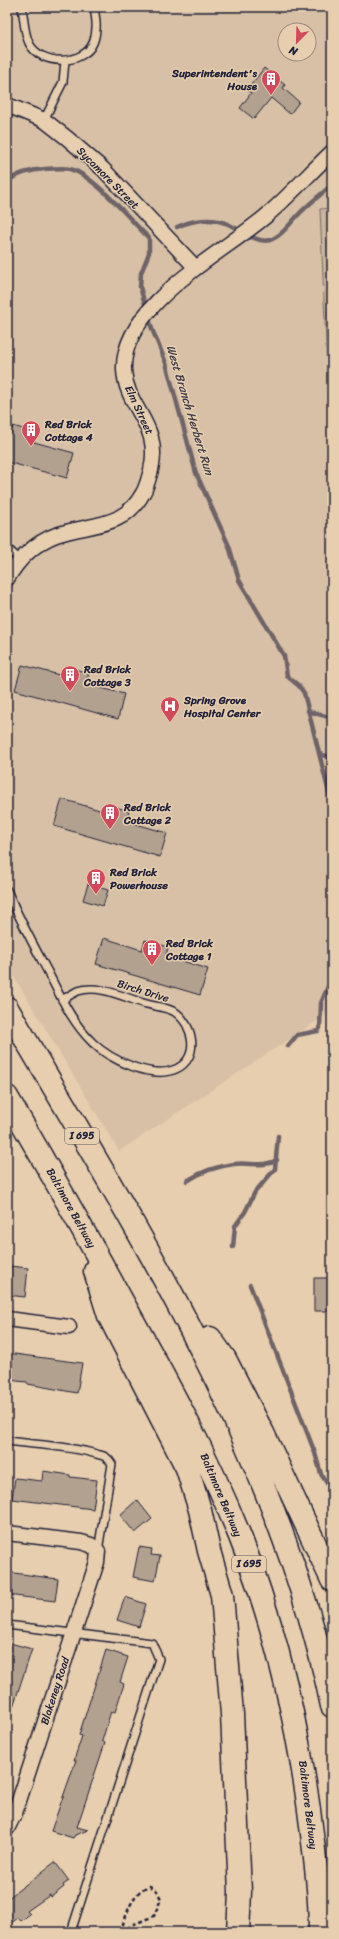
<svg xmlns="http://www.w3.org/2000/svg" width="339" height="1939" font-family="Sriracha,sans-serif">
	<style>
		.built { fill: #d7c0a5; fill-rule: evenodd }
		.green { fill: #c9b59d; stroke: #766c6c }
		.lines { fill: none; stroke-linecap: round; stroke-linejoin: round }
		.stream { stroke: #6e6468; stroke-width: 4.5 }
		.building { fill: #b3a190; stroke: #22223b }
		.service-casing { stroke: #22223b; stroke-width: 10 }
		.minor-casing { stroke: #22223b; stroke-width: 17 }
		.motorway-casing { stroke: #22223b; stroke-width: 25 }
		.path { stroke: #22223b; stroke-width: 2.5; stroke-dasharray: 4 3; stroke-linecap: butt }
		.service { stroke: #e6ceae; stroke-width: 7 }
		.minor { stroke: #e6ceae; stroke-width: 14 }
		.motorway { stroke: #e6ceae; stroke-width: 22 }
		.labels { text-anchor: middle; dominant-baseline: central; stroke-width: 3; stroke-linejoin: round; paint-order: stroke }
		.shield { fill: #e6ceae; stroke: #5d565e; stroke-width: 1 }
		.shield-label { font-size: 10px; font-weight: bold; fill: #22223b }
		.poi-label { font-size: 11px; font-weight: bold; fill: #22223b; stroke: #e6ceae; text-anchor: start }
		.street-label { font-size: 11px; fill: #22223b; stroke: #e6ceae }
		.water-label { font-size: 12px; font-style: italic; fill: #423e4e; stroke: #e6ceae }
	</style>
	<rect width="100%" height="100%" fill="#e6ceae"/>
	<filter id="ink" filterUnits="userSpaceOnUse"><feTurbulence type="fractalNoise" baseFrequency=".025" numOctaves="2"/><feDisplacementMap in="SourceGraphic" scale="8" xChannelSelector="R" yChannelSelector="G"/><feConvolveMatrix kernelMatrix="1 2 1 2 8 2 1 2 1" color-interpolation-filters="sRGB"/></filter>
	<g filter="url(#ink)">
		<path class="built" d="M7,7H332V208L320,209L332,481V1011L119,1151L7,965ZM285,30H309V54H285Z"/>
		<path class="green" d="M332,208V481L320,209Z"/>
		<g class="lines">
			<path class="stream" d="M7,181C19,173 30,170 45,169C53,169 62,167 70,169C95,176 129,219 149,238V253L141,273L140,287L152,329L166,363L196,473L229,546L239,580L284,656L287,676L299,686L304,693L332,805
				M177,227C192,220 212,217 228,224C239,229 257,244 270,240C282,236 291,222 300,213C310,203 321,194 332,185
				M308,711L332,718
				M320,754L332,758
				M288,1046L297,1035L318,1031L320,1028L321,1003L329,984L332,956
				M187,1181C201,1172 217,1166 234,1164C249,1162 264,1168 277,1160
				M233,1247L235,1226L245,1212L255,1192L275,1169L278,1136
				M250,1285L315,1453L321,1474L330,1488L332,1495"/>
		</g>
		<path class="building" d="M264,68L285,85L283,88L299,102L290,114L271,98L254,119L240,108L251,93L247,90Z
			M13,426L37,433L34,442L74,453L67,478L7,462V435H10Z
			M22,665L63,676L66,667L89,673L86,684L124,694L118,719L15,690Z
			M62,799L103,811L105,804L129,811L126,821L167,833L160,857L54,826Z
			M88,884L108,890L103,906L83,900Z
			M104,938L142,950L145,940L168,947L166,956L208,969L200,995L96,964Z
			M10,1266L28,1268L25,1297L7,1295L8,1270H10Z
			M314,1278H332V1311H314Z
			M7,1353L82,1363L77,1393L28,1384L27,1382L7,1380Z
			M43,1471L70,1475V1477L97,1480L93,1509L12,1499L15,1478L42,1481Z
			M137,1500L152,1519L135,1533L120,1515Z
			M139,1547L152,1549L151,1555L160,1556L155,1581L133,1577Z
			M7,1572L58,1579L55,1601L7,1595Z
			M125,1597L146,1604L139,1627L117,1620Z
			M10,1643L32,1649L9,1719L7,1718V1653Z
			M106,1650L128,1657L120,1682L124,1684L115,1712L111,1711L102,1741L105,1743L77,1827L88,1830L75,1835L73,1838L51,1831L76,1760H74L82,1736L79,1735Z
			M55,1862L69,1881L63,1885L64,1887L51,1897L50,1895L27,1911L30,1914L21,1921L18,1918L7,1926V1899Z"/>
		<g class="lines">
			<g class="service-casing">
				<path id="service" d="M22,7C24,19 24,32 29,43C41,67 84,65 93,43C98,31 96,19 94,7
					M44,120L63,82L65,61
					M7,548L20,560
					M7,890C19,919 34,946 49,974C61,998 73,1024 93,1043C110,1059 151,1080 176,1069C200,1058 194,1025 175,1012C167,1007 152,1006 143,1003C123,997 99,984 78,991C73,993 67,997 62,1000
					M7,1441C37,1445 71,1446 100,1455C106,1456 109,1459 112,1464L98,1551
					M7,1625L152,1643L159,1659L71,1932"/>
			</g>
			<g class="minor-casing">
				<path id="minor" d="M7,105L44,120L67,138L103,169L196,268
					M7,579C18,560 35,543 56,535C89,523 123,530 143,493C147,486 149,477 151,470C162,424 126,409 124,370C121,305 223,253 266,216C289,196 310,173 332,152
					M7,1319L69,1327
					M7,1533L81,1542L91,1545L98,1551L97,1562L15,1813L7,1829"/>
			</g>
			<g class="motorway-casing">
				<path id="motorway" d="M7,1008C137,1230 279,1450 332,1706
					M7,1097C46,1164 84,1231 121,1299C164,1376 206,1452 239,1534C274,1622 296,1716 309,1810C314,1850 320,1892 320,1932
					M95,1271L109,1316L187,1468L200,1510L209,1551L222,1595L232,1714L240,1892L238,1932
					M210,1338L225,1359L263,1433L332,1580"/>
			</g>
			<path class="path" d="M120,1932C127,1916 131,1891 150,1886L157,1891L161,1899L154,1916L132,1925L123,1932"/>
			<use href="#service" class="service"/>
			<use href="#minor" class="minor"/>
			<use href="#motorway" class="motorway"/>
		</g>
	</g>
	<defs>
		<g id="building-pin" transform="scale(1)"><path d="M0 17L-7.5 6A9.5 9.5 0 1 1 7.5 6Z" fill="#d1495b" stroke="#e6ceae"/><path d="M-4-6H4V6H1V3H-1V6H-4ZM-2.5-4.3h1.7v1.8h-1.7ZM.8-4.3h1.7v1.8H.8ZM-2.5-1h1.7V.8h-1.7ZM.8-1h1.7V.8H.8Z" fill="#fff"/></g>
		<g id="hospital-pin" transform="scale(1)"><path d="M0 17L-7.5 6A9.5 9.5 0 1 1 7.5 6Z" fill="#d1495b" stroke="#e6ceae"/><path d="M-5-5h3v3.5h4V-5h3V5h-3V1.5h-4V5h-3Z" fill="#fff"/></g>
	</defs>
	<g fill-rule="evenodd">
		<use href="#building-pin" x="271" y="79"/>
		<use href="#building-pin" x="31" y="430"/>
		<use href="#building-pin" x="70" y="675"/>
		<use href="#hospital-pin" x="170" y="706"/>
		<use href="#building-pin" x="110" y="813"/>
		<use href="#building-pin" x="96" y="878"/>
		<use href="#building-pin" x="152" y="949"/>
	</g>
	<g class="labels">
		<g class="shield">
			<rect x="65" y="1128" width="34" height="16" rx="3"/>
			<rect x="232" y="1556" width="34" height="16" rx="3"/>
		</g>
		<g class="shield-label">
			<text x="82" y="1136">I 695</text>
			<text x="249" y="1564">I 695</text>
		</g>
		<g class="poi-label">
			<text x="257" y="73" text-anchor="end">Superintendent's<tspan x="257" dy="13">House</tspan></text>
			<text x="45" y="424">Red Brick<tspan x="45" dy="13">Cottage 4</tspan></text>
			<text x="84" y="669">Red Brick<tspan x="84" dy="13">Cottage 3</tspan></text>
			<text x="184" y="700">Spring Grove<tspan x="184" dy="13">Hospital Center</tspan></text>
			<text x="124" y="807">Red Brick<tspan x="124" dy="13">Cottage 2</tspan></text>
			<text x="110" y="872">Red Brick<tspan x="110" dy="13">Powerhouse</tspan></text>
			<text x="166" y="943">Red Brick<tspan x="166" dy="13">Cottage 1</tspan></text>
		</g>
		<g class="street-label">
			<text transform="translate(108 178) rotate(45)">Sycamore Street</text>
			<text transform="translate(139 410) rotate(65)">Elm Street</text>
			<text transform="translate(143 991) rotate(17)">Birch Drive</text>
			<text transform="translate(71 1208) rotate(61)">Baltimore Beltway</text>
			<text transform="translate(221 1495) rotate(67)">Baltimore Beltway</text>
			<text transform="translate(55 1691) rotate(-72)">Blakeney Road</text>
			<text transform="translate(308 1805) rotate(83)">Baltimore Beltway</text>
		</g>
		<g class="water-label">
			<text transform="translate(190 410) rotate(73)">West Branch Herbert Run</text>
		</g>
	</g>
	<rect width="339" height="1939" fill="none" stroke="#e6ceae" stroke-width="24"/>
	<rect x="12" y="12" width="315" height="1915" fill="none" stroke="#22223b" stroke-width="1.5" filter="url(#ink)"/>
	<g transform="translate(297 42) rotate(203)"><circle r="19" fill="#e6ceae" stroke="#988980"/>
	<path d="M0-3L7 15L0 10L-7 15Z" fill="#d1495b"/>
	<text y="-6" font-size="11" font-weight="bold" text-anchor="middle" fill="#22223b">N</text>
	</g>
</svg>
